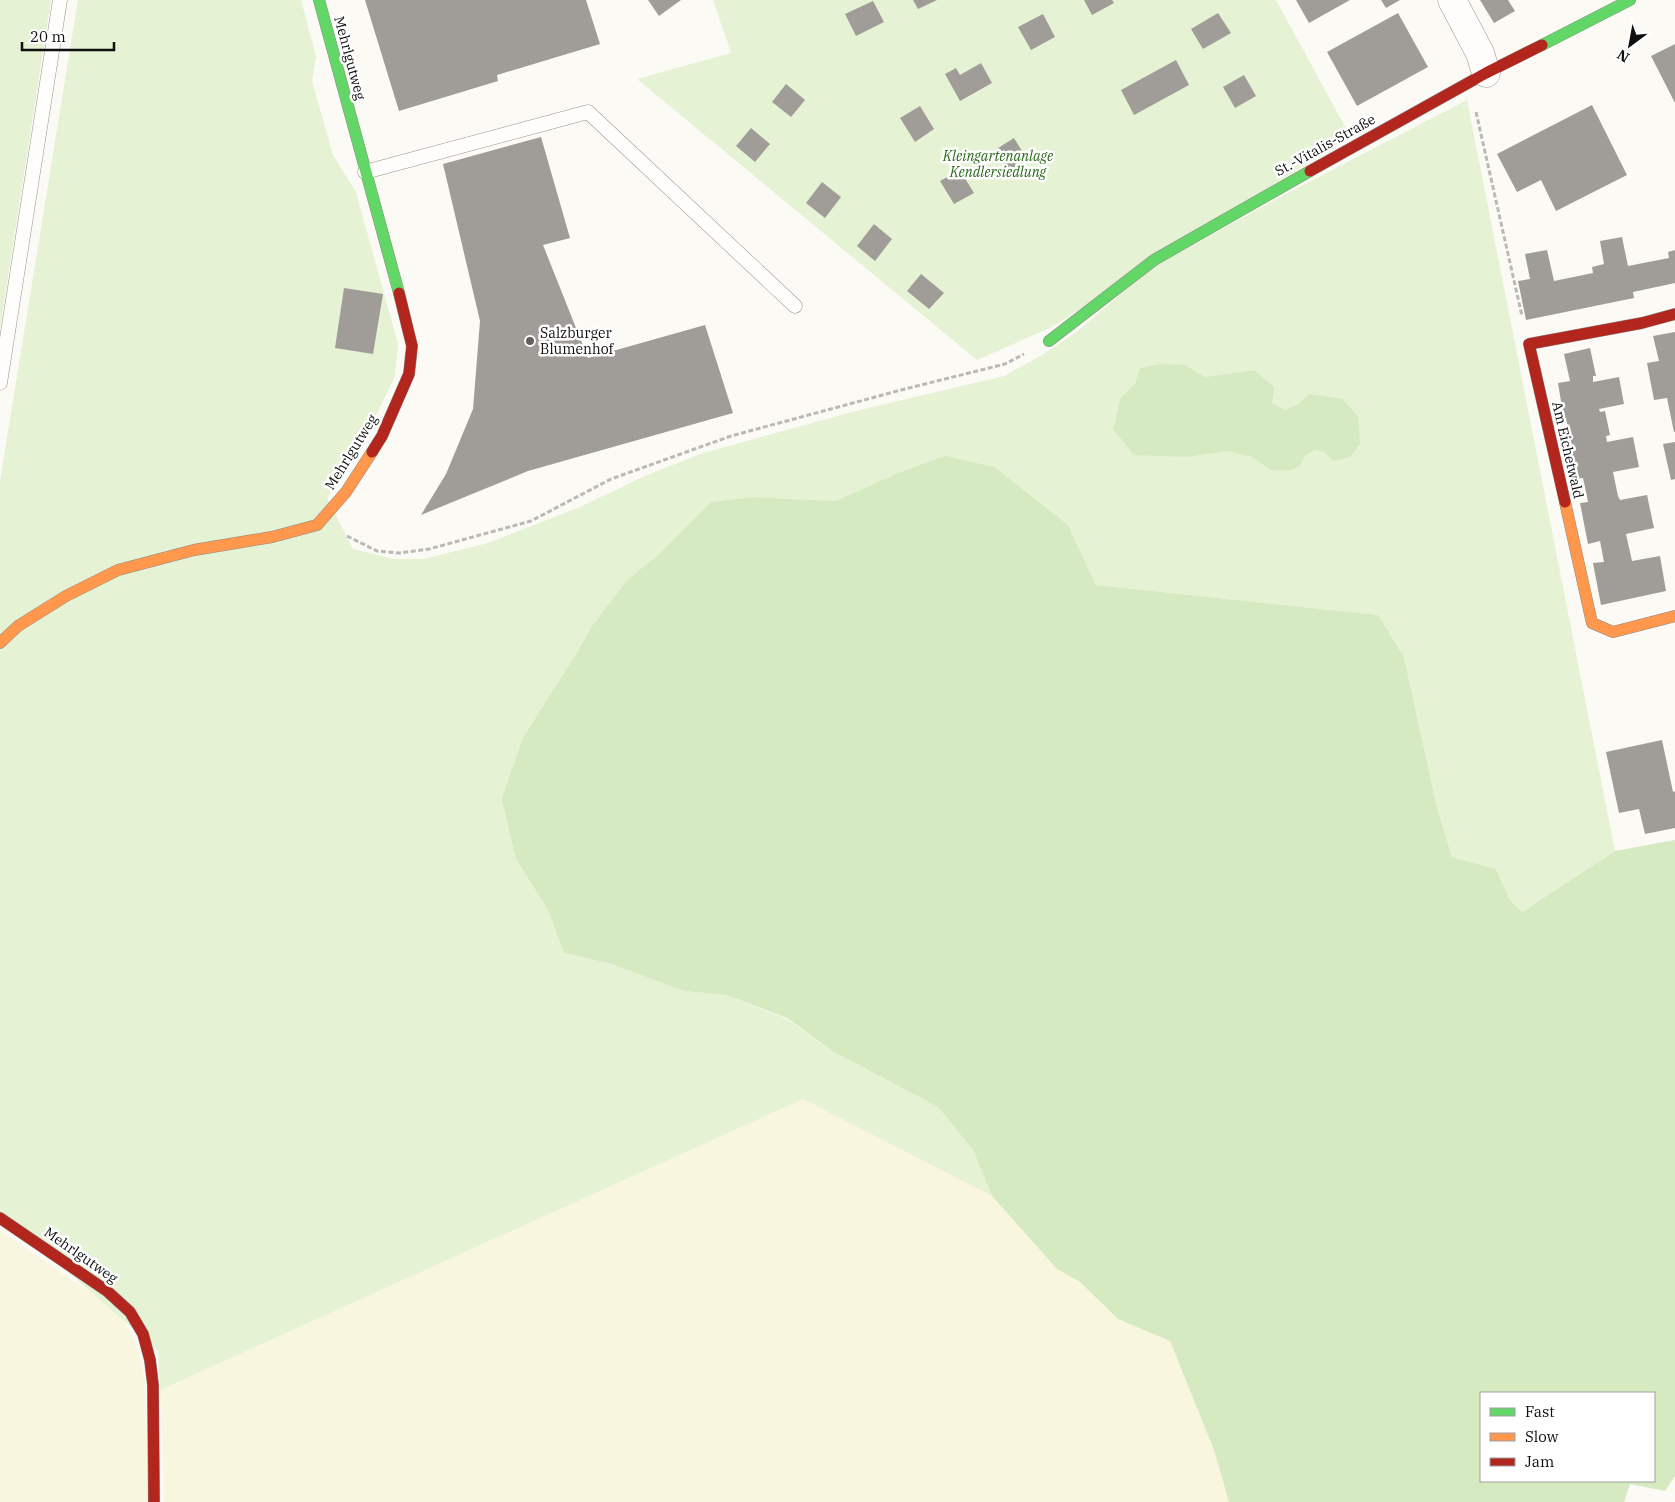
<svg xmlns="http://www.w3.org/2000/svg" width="1675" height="1502" font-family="'IBM Plex Serif',serif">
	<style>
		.farmland { fill: #f9f6e0 }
		.green { fill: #e5f2d3; fill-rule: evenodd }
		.forest { fill: #d6eac1; fill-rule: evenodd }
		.building { fill: #a09d99 }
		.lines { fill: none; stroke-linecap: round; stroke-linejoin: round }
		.lane-casing { stroke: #969592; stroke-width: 15 }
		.street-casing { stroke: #969592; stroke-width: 29 }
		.fast-casing { stroke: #8c8b89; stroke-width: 12 }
		.slow-casing { stroke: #8c8b89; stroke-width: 12 }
		.jam-casing { stroke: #8c8b89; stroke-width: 12 }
		.path { stroke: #b9b9b8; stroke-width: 3; stroke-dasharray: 5 2.5; stroke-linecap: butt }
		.lane { stroke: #fffefd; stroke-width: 14 }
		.street { stroke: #fffefd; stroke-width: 28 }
		.fast { stroke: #63d668; stroke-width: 11 }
		.slow { stroke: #ff974d; stroke-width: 11 }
		.jam { stroke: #b3261e; stroke-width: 11 }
		.poi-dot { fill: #62615f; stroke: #fff; stroke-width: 2 }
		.labels { text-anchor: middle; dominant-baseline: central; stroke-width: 5; stroke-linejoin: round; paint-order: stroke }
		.street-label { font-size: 14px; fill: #0f0f0f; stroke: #fff }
		.park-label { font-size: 14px; font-style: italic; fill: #2c6a1c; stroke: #fff }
		.poi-label { font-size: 14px; fill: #0f0f0f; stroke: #fff; text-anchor: start }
	</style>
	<rect width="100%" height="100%" fill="#fcfaf4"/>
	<path class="farmland" d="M803,1099L992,1196L1057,1269L1080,1282L1118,1319L1170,1341L1214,1450L1229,1502H164L160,1390Z
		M0,1230L118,1312L135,1340L145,1379L149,1502H0Z"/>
	<path class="green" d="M0,0H51L0,328Z
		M78,0H301L316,57L312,81L333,155L356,192L398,344L395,376L360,448L327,498L353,549L394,559H423L488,543L580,507L647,475L703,453L856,411L1004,376L1042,355L1078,331L1150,269L1280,197L1467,100L1615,851L1522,912L1510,900L1496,869L1452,857L1437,808L1404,657L1378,615L1096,585L1068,525L893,475L836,501L752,497L711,502L658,555L627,580L592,626L575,656L516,859L548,910L564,953L612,964L684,991L726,995L787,1019L834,1052L938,1107L973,1150L992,1196L803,1099L160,1390L158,1351L0,1212V481ZM1186,365L1205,377L1254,370L1272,403L1285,410L1298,404L1309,394L1324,452L1314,450L1305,456L1300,466L1270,470L1252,457L1227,451L1189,457L1121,397L1135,384Z
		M713,0H1276L1350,136L1052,327L977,360L637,79L731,53Z"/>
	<path class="forest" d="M1162,364L1186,365L1205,377L1254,370L1274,387L1272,403L1285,410L1298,404L1309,394L1343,399L1358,417L1360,444L1350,457L1333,461L1324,452L1314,450L1305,456L1300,466L1291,470H1270L1252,457L1227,451L1189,457L1134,455L1113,429L1121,397L1135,384L1140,368Z
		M945,456L994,467L1068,525L1096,585L1378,615L1404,657L1437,808L1452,857L1496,869L1510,900L1522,912L1615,851L1675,840V1476L1665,1491L1630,1484L1624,1502H1229L1214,1450L1170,1341L1118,1319L1080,1282L1057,1269L992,1196L973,1150L938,1107L834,1052L787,1018L726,995L684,991L612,964L564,953L548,910L516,859L502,799L523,738L575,656L592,626L627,580L658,555L711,502L752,497L836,501L893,475ZM1654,1393V1481H1481V1393Z"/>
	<path class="building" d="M365,0H586L600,44L497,75L498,81L399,111Z
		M648,0H681L659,16Z
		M913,0H937L918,9Z
		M1084,0H1112L1114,3L1092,15Z
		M1296,0H1350L1309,23Z
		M1381,0H1400L1386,8Z
		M1480,0H1508L1515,11L1494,23Z
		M873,1L884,22L856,36L845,14Z
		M1218,13L1231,33L1203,49L1191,29Z
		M1398,13L1428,67L1357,106L1327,52Z
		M1043,14L1055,37L1031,50L1018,27Z
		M1675,44V103L1651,56Z
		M1176,60L1189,85L1134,115L1121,90Z
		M981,63L992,83L960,101L945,74L956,68L960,75Z
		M1244,75L1256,96L1235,108L1223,87Z
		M786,84L805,100L791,117L772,102Z
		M1592,105L1627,175L1556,211L1541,180L1517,192L1497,154Z
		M920,106L934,129L915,142L900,118Z
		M751,128L770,144L755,162L736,146Z
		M541,137L570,238L543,245L588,358L705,325L733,413L528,471L421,515L446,474L473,409L480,321L443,164Z
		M1014,138L1028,161L1009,172L995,150Z
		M960,170L974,193L954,204L940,181Z
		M822,182L841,197L825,218L806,203Z
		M874,224L892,239L875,261L857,246Z
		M1622,237L1628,266L1669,258L1668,252L1675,250V283L1633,292L1634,298L1526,320L1518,281L1530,279L1525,254L1547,250L1554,281L1593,273L1592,267L1604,264L1600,241Z
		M921,274L944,293L929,309L907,291Z
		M344,288L383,294L373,354L335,348Z
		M1675,332V432H1674L1667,398L1654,400L1647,363L1659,361L1653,336Z
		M1590,348L1596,376H1593V382L1619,377L1624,404L1599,409L1600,412L1605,411L1610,435L1606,436L1607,442L1633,437L1639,467L1613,472L1618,496L1620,500L1647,495L1654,528L1626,534L1632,561L1660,556L1666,591L1601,605L1593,563L1604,562L1600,541L1588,544L1580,503L1588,502L1583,478L1575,479L1568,443H1571L1566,418L1564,419L1558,383L1570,381L1564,354Z
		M1675,442V479L1671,480L1663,444Z
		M1662,740L1673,792L1675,791V828L1645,834L1639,809L1619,813L1606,752Z"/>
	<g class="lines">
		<g class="lane-casing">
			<path id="lane" d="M365,172L588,112L795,306
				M0,383L60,0"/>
		</g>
		<g class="street-casing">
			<path id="street" d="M1452,0L1480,53L1486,73"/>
		</g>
		<g class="fast-casing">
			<path id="fast" d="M319,0L399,293
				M1542,45L1630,0
				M1049,341L1154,260L1310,171"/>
		</g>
		<g class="slow-casing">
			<path id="slow" d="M1565,502L1592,623L1613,632L1675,616
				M0,643L18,626L66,596L118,570L194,550L272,537L317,525L346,492L372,452"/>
		</g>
		<g class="jam-casing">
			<path id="jam" d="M1310,171L1486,73L1542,45
				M372,452L382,436L409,374L412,346L399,293
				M1565,502L1529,344L1642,323L1675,314
				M0,1218L107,1291L130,1312L143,1334L150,1360L153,1385L154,1502"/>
		</g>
		<path class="path" d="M1476,112L1522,316
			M347,536L377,551L399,553L429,549L531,521L611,479L731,436L901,390L1005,364L1024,354"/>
		<use href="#lane" class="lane"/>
		<use href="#street" class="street"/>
		<use href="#fast" class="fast"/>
		<use href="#slow" class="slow"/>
		<use href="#jam" class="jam"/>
	</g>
	<circle class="poi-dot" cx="530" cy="341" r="5"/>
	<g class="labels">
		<g class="street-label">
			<text transform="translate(350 58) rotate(75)">Mehrlgutweg</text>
			<text transform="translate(1325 145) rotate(-29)">St.-Vitalis-Straße</text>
			<text transform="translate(1568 450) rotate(77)">Am Eichetwald</text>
			<text transform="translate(351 452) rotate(-58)">Mehrlgutweg</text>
			<text transform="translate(81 1255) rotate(35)">Mehrlgutweg</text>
		</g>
		<g class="park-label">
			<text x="998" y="156">Kleingartenanlage<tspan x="998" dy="16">Kendlersiedlung</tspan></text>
		</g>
		<g class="poi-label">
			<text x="540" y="333">Salzburger<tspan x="540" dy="16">Blumenhof</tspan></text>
		</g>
	</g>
	<rect x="1480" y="1392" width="175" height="90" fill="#ffffff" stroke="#9f9f9f"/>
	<rect x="1490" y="1408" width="25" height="8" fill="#63d668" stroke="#9f9f9f"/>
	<text x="1525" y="1417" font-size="15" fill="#0f0f0f">Fast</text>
	<rect x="1490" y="1433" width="25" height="8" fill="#ff974d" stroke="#9f9f9f"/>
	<text x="1525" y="1442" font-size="15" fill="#0f0f0f">Slow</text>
	<rect x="1490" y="1458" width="25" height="8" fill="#b3261e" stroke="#9f9f9f"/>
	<text x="1525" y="1467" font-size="15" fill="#0f0f0f">Jam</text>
	<g transform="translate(1630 45) rotate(212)" stroke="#ffffff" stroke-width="4" paint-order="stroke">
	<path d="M0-4L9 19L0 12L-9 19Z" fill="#0f0f0f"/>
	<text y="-8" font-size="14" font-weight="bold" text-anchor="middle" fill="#0f0f0f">N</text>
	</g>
	<path d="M22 42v8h92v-8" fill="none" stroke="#0f0f0f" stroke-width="2.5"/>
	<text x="30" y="42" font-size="15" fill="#0f0f0f" stroke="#ffffff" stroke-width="4" paint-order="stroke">20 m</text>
</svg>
